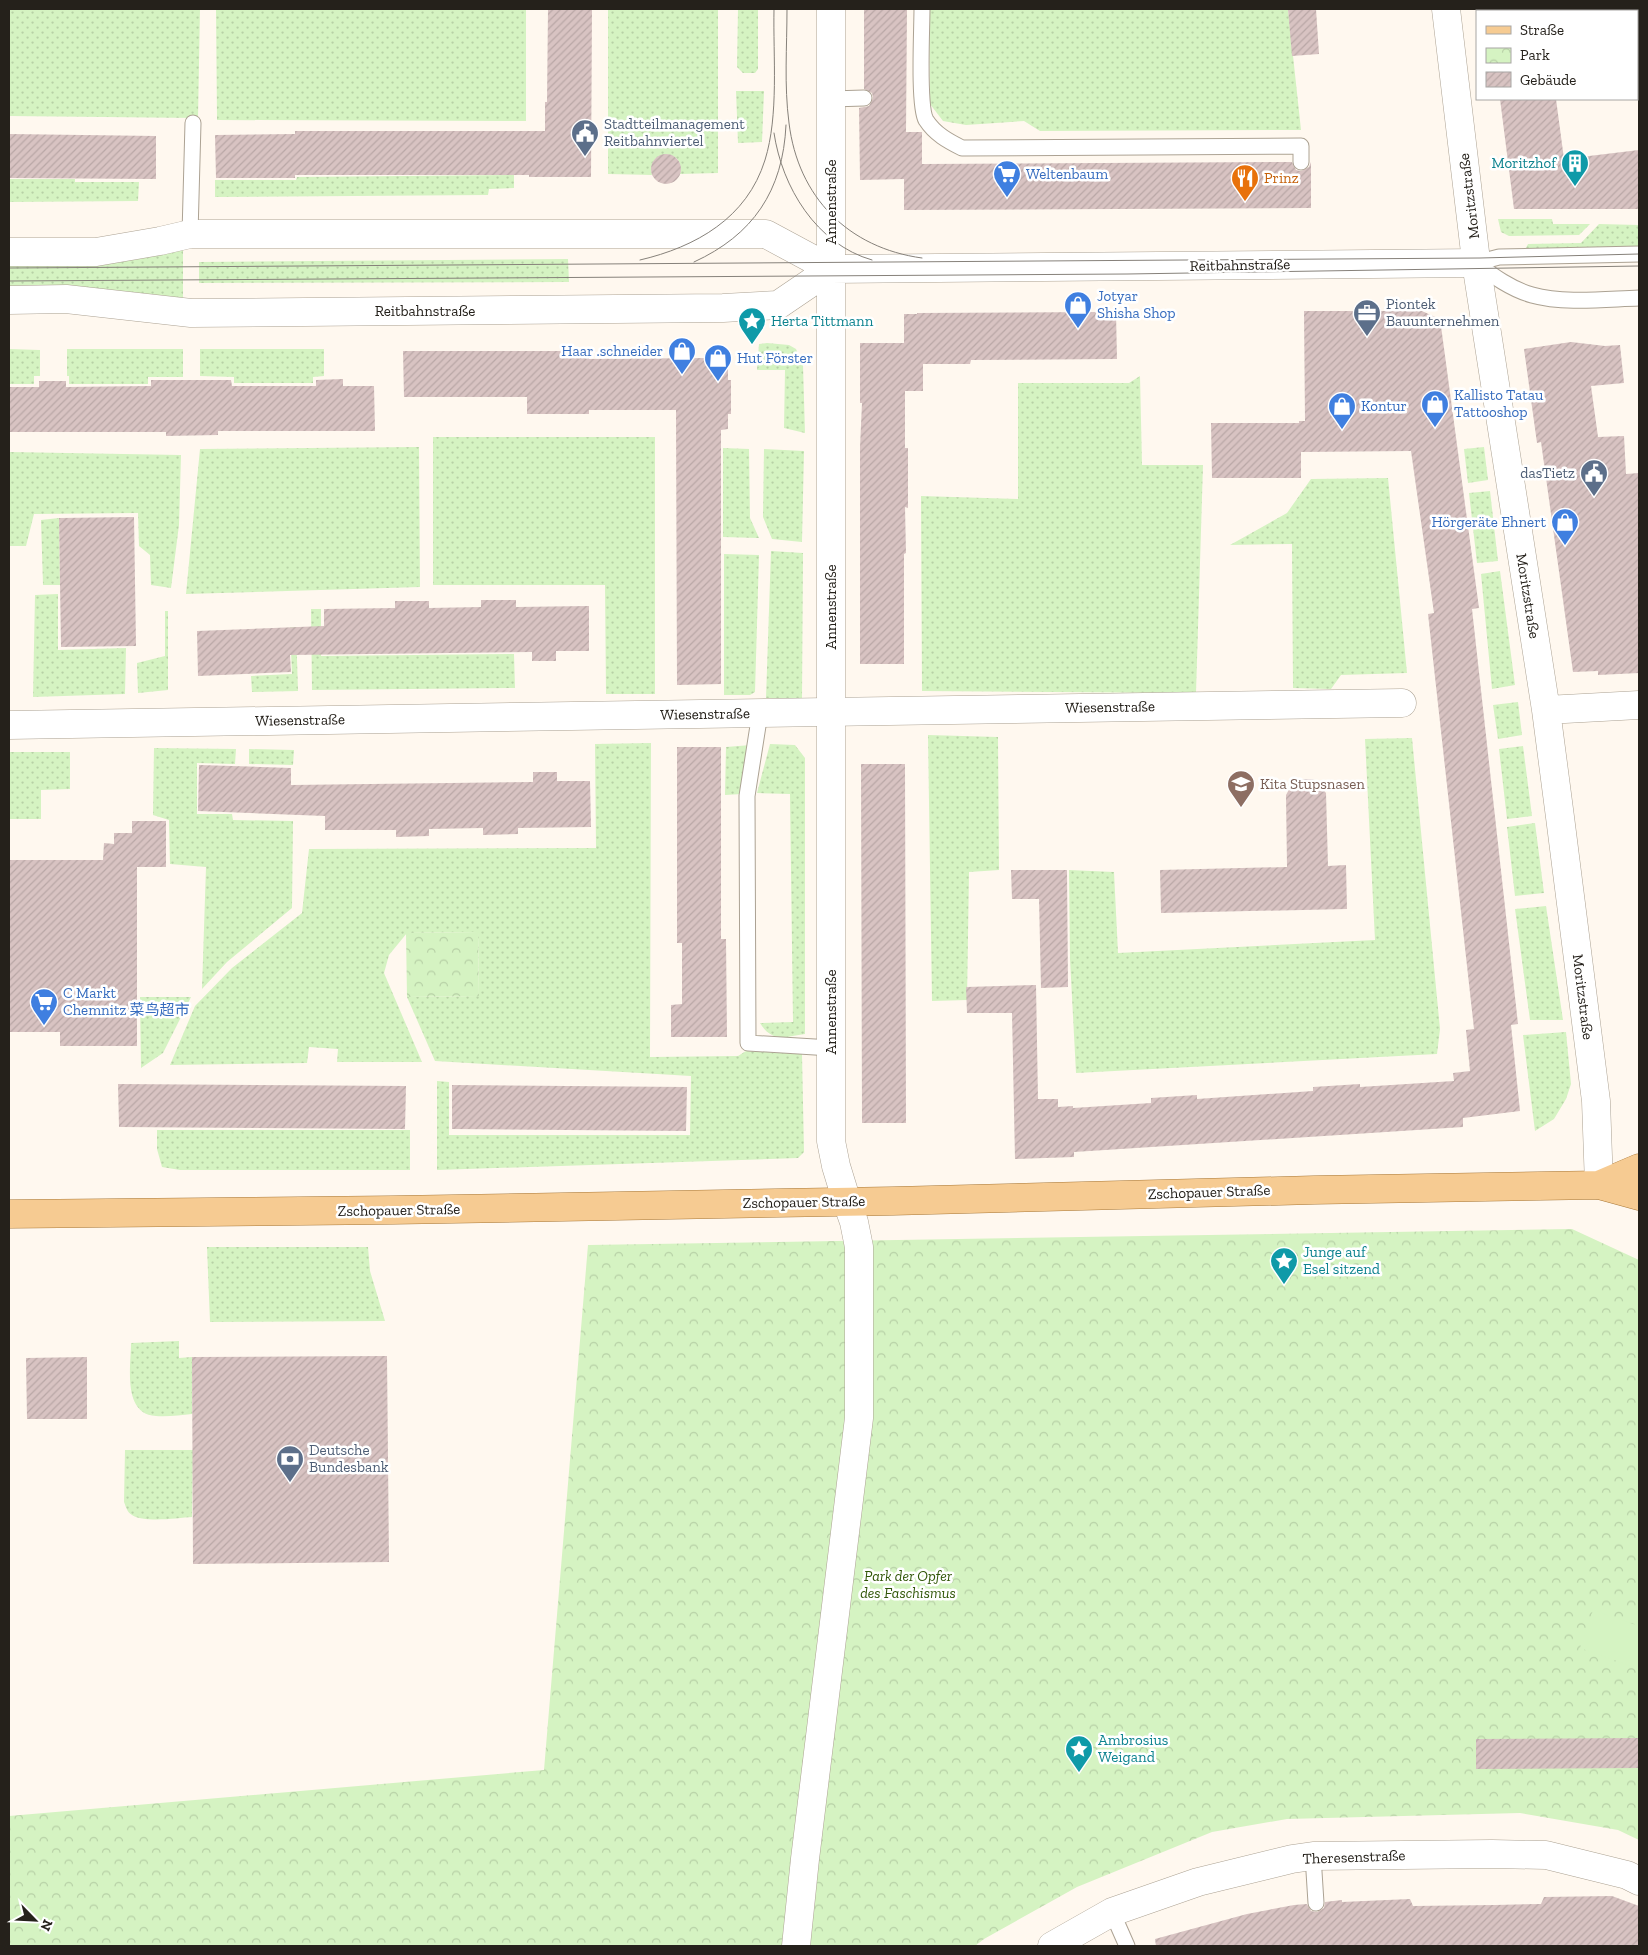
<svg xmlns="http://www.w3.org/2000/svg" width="1648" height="1955" font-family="'Zilla Slab','Noto Sans SC',serif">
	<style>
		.grass { fill: url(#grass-dots) }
		.park { fill: url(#park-crowns) }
		.garden { fill: #d5f3c2 }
		.building { fill: url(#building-hatch) }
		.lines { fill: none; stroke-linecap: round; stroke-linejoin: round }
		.service-casing { stroke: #aca293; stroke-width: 17 }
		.minor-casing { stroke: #aca293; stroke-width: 29 }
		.tertiary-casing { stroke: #aca293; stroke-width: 29 }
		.primary-casing { stroke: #a97939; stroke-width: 29 }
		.service { stroke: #fff; stroke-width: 15 }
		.minor { stroke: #fff; stroke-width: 28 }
		.tertiary { stroke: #fff; stroke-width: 28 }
		.primary { stroke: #f6cb92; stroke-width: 28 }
		.tram { stroke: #86817a; stroke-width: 1 }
		.labels { text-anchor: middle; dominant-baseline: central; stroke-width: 5; stroke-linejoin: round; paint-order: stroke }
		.service-label { font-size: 15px; fill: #4e5e75; stroke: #fff; text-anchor: start }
		.culture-label { font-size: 15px; fill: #0d838f; stroke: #fff; text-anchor: start }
		.shop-label { font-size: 15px; fill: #366cbe; stroke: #fff; text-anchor: start }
		.food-label { font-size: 15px; fill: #c56008; stroke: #fff; text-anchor: start }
		.street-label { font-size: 15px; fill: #25211b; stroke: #fff }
		.education-label { font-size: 15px; fill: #785e54; stroke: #fff; text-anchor: start }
		.park-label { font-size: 15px; font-style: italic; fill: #305607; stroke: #fff }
	</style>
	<defs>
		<pattern id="grass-dots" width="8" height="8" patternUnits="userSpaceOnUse" patternTransform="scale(1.25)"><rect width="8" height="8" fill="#d5f3c2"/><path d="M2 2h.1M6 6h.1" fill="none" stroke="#b7d0a6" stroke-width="1.8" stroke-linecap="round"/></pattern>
		<pattern id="park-crowns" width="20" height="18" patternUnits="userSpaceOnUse" patternTransform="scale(1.25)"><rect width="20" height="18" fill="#d5f3c2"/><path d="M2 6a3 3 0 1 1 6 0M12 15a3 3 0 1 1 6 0" fill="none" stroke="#b7d0a6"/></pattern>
		<pattern id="building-hatch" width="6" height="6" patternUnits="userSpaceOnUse" patternTransform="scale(1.25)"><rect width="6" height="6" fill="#d8c3c2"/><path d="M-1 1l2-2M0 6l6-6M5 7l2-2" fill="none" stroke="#b9a7a6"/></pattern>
	</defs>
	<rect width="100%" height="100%" fill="#fff8ef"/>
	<path class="grass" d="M9,9H200L198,118L9,116Z
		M216,9H526V121L217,120Z
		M608,9H718V173L680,174C686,148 646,148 652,175L608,174Z
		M738,9H758V69L755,73H743L737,67Z
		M929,9H1288L1301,130L1040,131L1024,121L966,125L943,121L930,104Z
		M736,91H764L762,142L738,143Z
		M514,175V188L489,189L488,195L215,197V180H296L297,177Z
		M9,179H75V182H139L138,201L9,202Z
		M1498,219H1552L1553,224H1590L1579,235L1509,236L1501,232Z
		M1599,224L1639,225V249L1524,252L1528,244L1581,243Z
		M183,245V302L9,289V260Z
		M568,259L569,282L199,283V262Z
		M767,343L789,345L796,349L803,365L805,433L784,428L785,370H757L759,344Z
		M9,349L40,350V376H34V384H9Z
		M67,349H183V377H148V384H69V376H67Z
		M200,349H324V376L313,377V383H234V377L200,376Z
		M1140,376L1142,465H1203L1196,693L922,691L921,496L1018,499V383H1129Z
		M433,437H655V694H606L605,585H433Z
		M419,447L420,587L186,594L200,449Z
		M1484,447L1488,480L1468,483L1464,449Z
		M723,448L749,449L750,518L759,538L723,537Z
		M764,449L804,451L802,542L772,539L763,517Z
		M9,452L181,455L179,525L171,588L151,585L150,555L139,546L138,513L34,514L26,546H9Z
		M1388,478L1407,673L1341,675L1331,689L1293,688L1292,544L1230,545L1287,513L1311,479Z
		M1490,491L1498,561L1477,563L1469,493Z
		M59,518L60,585H43L41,520Z
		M771,551L803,553L802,699L766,698Z
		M724,554L759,555L755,692L750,695H724Z
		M1500,571L1515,685L1492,689L1481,574Z
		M58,594V650L126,648L125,694L33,697L35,595Z
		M311,609H321V656L514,654L515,688L312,690Z
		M165,611H168V690L138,693L137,663L165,656Z
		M290,627H296L298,691L252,692L251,676L292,674Z
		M1518,702L1522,735L1498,739L1493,705Z
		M928,735L998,737L999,870L969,872L967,1000L932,1001Z
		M1412,738L1440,1029L1437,1054L1076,1073L1070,959L1069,870L1114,872L1118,953L1375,940L1365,739Z
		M651,743L650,1057L738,1056L746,1051L802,1054L804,1152L798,1158L437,1170V1081L449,1082V1135H690L691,1076L435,1061L407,997L479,996L478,932L407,933L389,955L384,973L422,1062H337L338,1049L309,1047L307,1063L170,1065L195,1006L232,968L302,913L309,849L596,848L595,744Z
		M770,744L795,745L805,758V1034C785,1037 772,1043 760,1023L793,1022L790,794L757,793Z
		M751,745L742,794L725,795L726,747Z
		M1523,746L1532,816L1507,819L1499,749Z
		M154,748L236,749L235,764L197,763V814H232L233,820L293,821L292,908L227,962L202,989L206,867L170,864L169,820L153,815Z
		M249,749L294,750L293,765L249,764Z
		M9,752H70V789L41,790V819H9Z
		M1535,823L1544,893L1515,896L1507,827Z
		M1546,906L1563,1020H1530L1515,909Z
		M140,997H191L163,1053L141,1068Z
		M1566,1032L1571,1084L1566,1099L1554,1119L1535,1131L1523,1035Z
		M157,1130H410V1170H180L162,1167L157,1149Z
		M207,1247H368L370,1271L385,1321L210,1322Z
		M179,1341V1358L192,1357V1414C181,1415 168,1417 156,1416C122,1414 131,1366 131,1343Z
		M125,1450H193L192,1517C178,1518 144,1523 132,1515C127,1512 126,1507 124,1502Z"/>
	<path class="park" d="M478,932L479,996L407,997L406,933Z
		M1572,1229L1639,1260V1840L1618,1830L1520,1813L1287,1819L1212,1832L1077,1887L984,1939L975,1946H9V1816L544,1770L588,1245Z"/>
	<path class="garden" d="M1593,1610L1639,1626V1644L1631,1666L1580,1648Z"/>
	<path class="building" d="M548,9H592L591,177H529V175H295V178H216L215,135L295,134V131H545V102H547Z
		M864,9H907L906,132H922V164L1292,162L1296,170L1301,171L1309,167L1311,162V208L904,210V179L860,180L859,108L869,106L873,98L872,93L864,89Z
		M1288,9H1316L1319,54L1292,56Z
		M1500,99H1556L1564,159L1639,150V209H1514Z
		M9,134L156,136V179L9,178Z
		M651 169a15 15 0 1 1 30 0a15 15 0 1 1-30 0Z
		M1304,311H1422L1435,317L1441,326L1479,608L1472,609L1518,1024L1511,1025L1520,1111L1463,1118V1127L1074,1152V1157L1015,1159L1012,1013H967L966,987L1036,985L1038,1099H1058V1107L1073,1106V1108L1151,1103V1098L1197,1095V1099L1313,1091V1087L1360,1084V1087L1454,1081L1453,1073L1470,1071L1466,1030L1474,1029L1428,614L1434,613L1411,451L1301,452V478H1212L1211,423H1299V421H1305Z
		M1099,312V313H1116L1117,359L971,360L970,364H923V391H905V448H908V508L905,507L906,553L904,554V664H860V447L862,403H860V343H904V314H917V313Z
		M1571,342L1605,346L1620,345L1624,383L1591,386L1598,437L1624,436L1626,474L1639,473V673L1598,675V671L1573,672L1541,442L1537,443L1524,349Z
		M403,351H589V359L704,358V362H728V380H731V414H728V429L721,430V684L677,685L676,410H589V414H527V397H404Z
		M343,379V386H374L375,431H218V435L166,436V432H9V387H39V381H66V387L151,386V380H231L232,386H316V380Z
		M134,517L136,646L61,647L59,518Z
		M481,600H516V607L589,606V651H556V661H532V652L290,655L291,672L198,676L197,631L324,626V609L395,608V601H429V608L481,607Z
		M677,747H721V939H726L727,1037H671V1005L682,1004V943H677Z
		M861,764H905L906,1123H862Z
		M199,765L291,768V785L533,782V772H557V781H590L591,827L518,828V834L483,835V828L429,829V836L396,837V830H325V816L198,811Z
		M1300,779H1310L1315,780L1326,793L1328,866L1346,865L1347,909L1161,913L1160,870L1287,867L1286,795L1292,784Z
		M132,821H166V867H137V1046H60V1032H9V860H103L104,843L114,844V833H132Z
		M1011,870H1067L1068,987L1041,988L1039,899H1012Z
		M118,1084L406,1086L405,1129L119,1127Z
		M452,1085L687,1087L686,1131L452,1129Z
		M387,1356L389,1562L193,1564L192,1357Z
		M87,1357V1419H27L26,1358Z
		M1639,1738V1768L1476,1769V1739Z
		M1612,1896L1639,1906V1946H1156L1155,1939L1247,1914L1294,1905L1307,1904L1311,1911L1317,1912L1324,1908L1325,1902L1342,1900V1902L1410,1899L1413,1906L1495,1905L1541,1904L1544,1897Z"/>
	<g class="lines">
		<g class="service-casing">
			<path id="service" d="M922,9C922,29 918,106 926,120C935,134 948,141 962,148L1301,146V162
				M831,99L864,98
				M190,234L193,123
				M1476,263C1493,276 1511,289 1532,295C1564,304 1606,299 1639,298
				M1476,263L1499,257L1639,254
				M760,713L747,796L748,1043L831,1048
				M1313,1856L1316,1903
				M1112,1912L1127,1946"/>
		</g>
		<g class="minor-casing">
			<path id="minor" d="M1446,9L1477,269L1546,710L1560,817L1596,1101L1599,1185
				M1546,710L1639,705
				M9,725L1402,703
				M796,1946L805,1859L859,1418V1247L854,1222L847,1202
				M1052,1946L1112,1912L1198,1882L1292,1859L1313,1856L1492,1854L1546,1855L1627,1875L1639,1881"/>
		</g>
		<g class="tertiary-casing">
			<path id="tertiary" d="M831,9V1141L836,1166L847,1202
				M9,252H96L160,241L190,234H766L831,269L1476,263
				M9,300L66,299L191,313L723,308L778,305L831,269"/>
		</g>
		<g class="primary-casing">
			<path id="primary" d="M1599,1185L1639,1168
				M9,1214L393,1210L893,1201L1314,1190L1599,1185L1639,1196"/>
		</g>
		<use href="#service" class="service"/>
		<use href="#minor" class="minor"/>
		<use href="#tertiary" class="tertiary"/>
		<use href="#primary" class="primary"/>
		<path class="tram" d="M787,9C787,47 784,85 789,123C798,197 848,248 922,258
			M774,133C782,187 816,244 872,260
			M640,260C696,247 747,218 765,160C779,115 773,57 774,9
			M694,262C753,235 783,191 786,125
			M9,268L1480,258L1639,254
			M9,281L1127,274L1639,266"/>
	</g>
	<defs>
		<g id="civic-pin" transform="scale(1.4375)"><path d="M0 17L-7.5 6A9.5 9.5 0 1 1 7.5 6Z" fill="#5c6f8a" stroke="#fff"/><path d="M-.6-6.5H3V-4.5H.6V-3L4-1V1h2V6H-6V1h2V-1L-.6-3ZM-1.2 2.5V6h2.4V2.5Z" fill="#fff"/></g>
		<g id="building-pin" transform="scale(1.4375)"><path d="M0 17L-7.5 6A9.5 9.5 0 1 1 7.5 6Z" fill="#0f9aa8" stroke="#fff"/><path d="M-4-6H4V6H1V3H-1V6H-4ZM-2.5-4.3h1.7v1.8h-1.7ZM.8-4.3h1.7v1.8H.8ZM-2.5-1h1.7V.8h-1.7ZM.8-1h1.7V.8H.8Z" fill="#fff"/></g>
		<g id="supermarket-pin" transform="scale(1.4375)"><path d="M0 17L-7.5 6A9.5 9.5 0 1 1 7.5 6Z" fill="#3f7fe0" stroke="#fff"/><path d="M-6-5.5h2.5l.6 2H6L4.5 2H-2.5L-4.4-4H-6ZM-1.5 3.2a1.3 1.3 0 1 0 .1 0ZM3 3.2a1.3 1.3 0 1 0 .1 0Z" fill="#fff"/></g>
		<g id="restaurant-pin" transform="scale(1.4375)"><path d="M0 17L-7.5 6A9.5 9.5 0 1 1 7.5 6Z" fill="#e8710a" stroke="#fff"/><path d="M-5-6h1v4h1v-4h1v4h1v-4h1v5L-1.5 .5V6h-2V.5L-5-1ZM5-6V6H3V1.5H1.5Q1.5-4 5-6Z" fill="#fff"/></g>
		<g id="shop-pin" transform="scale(1.4375)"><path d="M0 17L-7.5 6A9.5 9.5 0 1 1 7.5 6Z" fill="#3f7fe0" stroke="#fff"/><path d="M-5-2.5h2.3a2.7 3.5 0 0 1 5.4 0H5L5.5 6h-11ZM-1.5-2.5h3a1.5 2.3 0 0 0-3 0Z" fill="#fff"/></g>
		<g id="office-pin" transform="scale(1.4375)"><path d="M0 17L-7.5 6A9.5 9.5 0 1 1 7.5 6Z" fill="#5c6f8a" stroke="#fff"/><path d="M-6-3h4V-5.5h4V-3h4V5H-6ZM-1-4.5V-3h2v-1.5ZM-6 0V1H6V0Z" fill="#fff"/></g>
		<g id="sight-pin" transform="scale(1.4375)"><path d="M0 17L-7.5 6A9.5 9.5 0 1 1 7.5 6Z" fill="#0f9aa8" stroke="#fff"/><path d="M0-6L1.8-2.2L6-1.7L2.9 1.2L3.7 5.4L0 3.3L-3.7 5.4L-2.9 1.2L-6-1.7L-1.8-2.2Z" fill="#fff"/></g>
		<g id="school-pin" transform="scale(1.4375)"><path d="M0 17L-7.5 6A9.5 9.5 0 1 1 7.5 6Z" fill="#8d6e63" stroke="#fff"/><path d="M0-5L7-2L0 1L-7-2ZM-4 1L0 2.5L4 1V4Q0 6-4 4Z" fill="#fff"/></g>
		<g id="bank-pin" transform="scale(1.4375)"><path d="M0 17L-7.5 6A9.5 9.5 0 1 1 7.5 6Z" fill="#5c6f8a" stroke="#fff"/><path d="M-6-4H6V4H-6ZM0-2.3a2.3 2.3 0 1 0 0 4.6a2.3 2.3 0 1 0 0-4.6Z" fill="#fff"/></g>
	</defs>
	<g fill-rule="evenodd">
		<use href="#civic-pin" x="585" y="133"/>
		<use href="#building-pin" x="1575" y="163"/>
		<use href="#supermarket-pin" x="1007" y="174"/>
		<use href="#restaurant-pin" x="1245" y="178"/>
		<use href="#shop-pin" x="1078" y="305"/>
		<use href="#office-pin" x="1367" y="313"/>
		<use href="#sight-pin" x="752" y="321"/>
		<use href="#shop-pin" x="682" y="351"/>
		<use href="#shop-pin" x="718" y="358"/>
		<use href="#shop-pin" x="1435" y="404"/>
		<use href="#shop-pin" x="1342" y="406"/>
		<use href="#civic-pin" x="1594" y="473"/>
		<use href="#shop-pin" x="1565" y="522"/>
		<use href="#school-pin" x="1241" y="784"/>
		<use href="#supermarket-pin" x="44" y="1002"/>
		<use href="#sight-pin" x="1284" y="1261"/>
		<use href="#bank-pin" x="290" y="1459"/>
		<use href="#sight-pin" x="1079" y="1749"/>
	</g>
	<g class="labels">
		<g class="service-label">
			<text x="604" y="124">Stadtteilmanagement<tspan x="604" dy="17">Reitbahnviertel</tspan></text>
			<text x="1386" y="304">Piontek<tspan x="1386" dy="17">Bauunternehmen</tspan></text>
			<text x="1575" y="473" text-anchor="end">dasTietz</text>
			<text x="309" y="1450">Deutsche<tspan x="309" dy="17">Bundesbank</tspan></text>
		</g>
		<g class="culture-label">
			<text x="1556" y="163" text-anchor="end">Moritzhof</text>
			<text x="771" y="321">Herta Tittmann</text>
			<text x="1303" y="1252">Junge auf<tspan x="1303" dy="17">Esel sitzend</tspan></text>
			<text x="1098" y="1740">Ambrosius<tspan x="1098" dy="17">Weigand</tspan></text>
		</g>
		<g class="shop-label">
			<text x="1026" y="174">Weltenbaum</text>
			<text x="1097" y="296">Jotyar<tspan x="1097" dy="17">Shisha Shop</tspan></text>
			<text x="663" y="351" text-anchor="end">Haar .schneider</text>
			<text x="737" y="358">Hut Förster</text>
			<text x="1454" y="395">Kallisto Tatau<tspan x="1454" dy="17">Tattooshop</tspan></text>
			<text x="1361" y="406">Kontur</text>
			<text x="1546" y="522" text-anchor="end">Hörgeräte Ehnert</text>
			<text x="63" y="993">C Markt<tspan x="63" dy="17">Chemnitz 菜鸟超市</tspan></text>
		</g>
		<g class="food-label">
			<text x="1264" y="178">Prinz</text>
		</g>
		<g class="street-label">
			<text transform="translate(1469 196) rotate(-97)">Moritzstraße</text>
			<text transform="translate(831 202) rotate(-90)">Annenstraße</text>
			<text transform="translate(1240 265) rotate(-1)">Reitbahnstraße</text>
			<text x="425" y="311">Reitbahnstraße</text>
			<text transform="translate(1528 596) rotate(81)">Moritzstraße</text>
			<text transform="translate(831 607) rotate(-90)">Annenstraße</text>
			<text transform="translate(1110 707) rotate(-1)">Wiesenstraße</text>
			<text transform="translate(705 714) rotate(-1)">Wiesenstraße</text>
			<text transform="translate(300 720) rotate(-1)">Wiesenstraße</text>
			<text transform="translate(1583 997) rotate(83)">Moritzstraße</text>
			<text transform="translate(831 1012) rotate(-90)">Annenstraße</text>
			<text transform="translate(1209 1192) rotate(-2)">Zschopauer Straße</text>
			<text transform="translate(804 1202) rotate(-1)">Zschopauer Straße</text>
			<text transform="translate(399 1210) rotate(-1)">Zschopauer Straße</text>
			<text transform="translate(1354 1857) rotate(-2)">Theresenstraße</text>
		</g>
		<g class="education-label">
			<text x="1260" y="784">Kita Stupsnasen</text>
		</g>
		<g class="park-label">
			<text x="908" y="1576">Park der Opfer<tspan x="908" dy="17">des Faschismus</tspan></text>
		</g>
	</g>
	<rect width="1648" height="1955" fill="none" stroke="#25211b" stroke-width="20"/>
	<rect x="1476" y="10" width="162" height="90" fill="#ffffff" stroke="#a8a6a4"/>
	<rect x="1486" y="26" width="25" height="8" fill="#f6cb92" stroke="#a8a6a4"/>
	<text x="1520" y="35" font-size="15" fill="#25211b">Straße</text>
	<rect x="1486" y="48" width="25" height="15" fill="url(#park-crowns)" stroke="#a8a6a4"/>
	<text x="1520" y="60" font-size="15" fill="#25211b">Park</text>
	<rect x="1486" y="72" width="25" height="15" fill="url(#building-hatch)" stroke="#a8a6a4"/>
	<text x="1520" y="85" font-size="15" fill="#25211b">Gebäude</text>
	<g transform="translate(35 1920) rotate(114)" stroke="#ffffff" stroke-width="4" paint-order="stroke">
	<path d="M0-4L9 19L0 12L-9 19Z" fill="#25211b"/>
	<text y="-8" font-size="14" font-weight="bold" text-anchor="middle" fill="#25211b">N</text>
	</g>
</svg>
